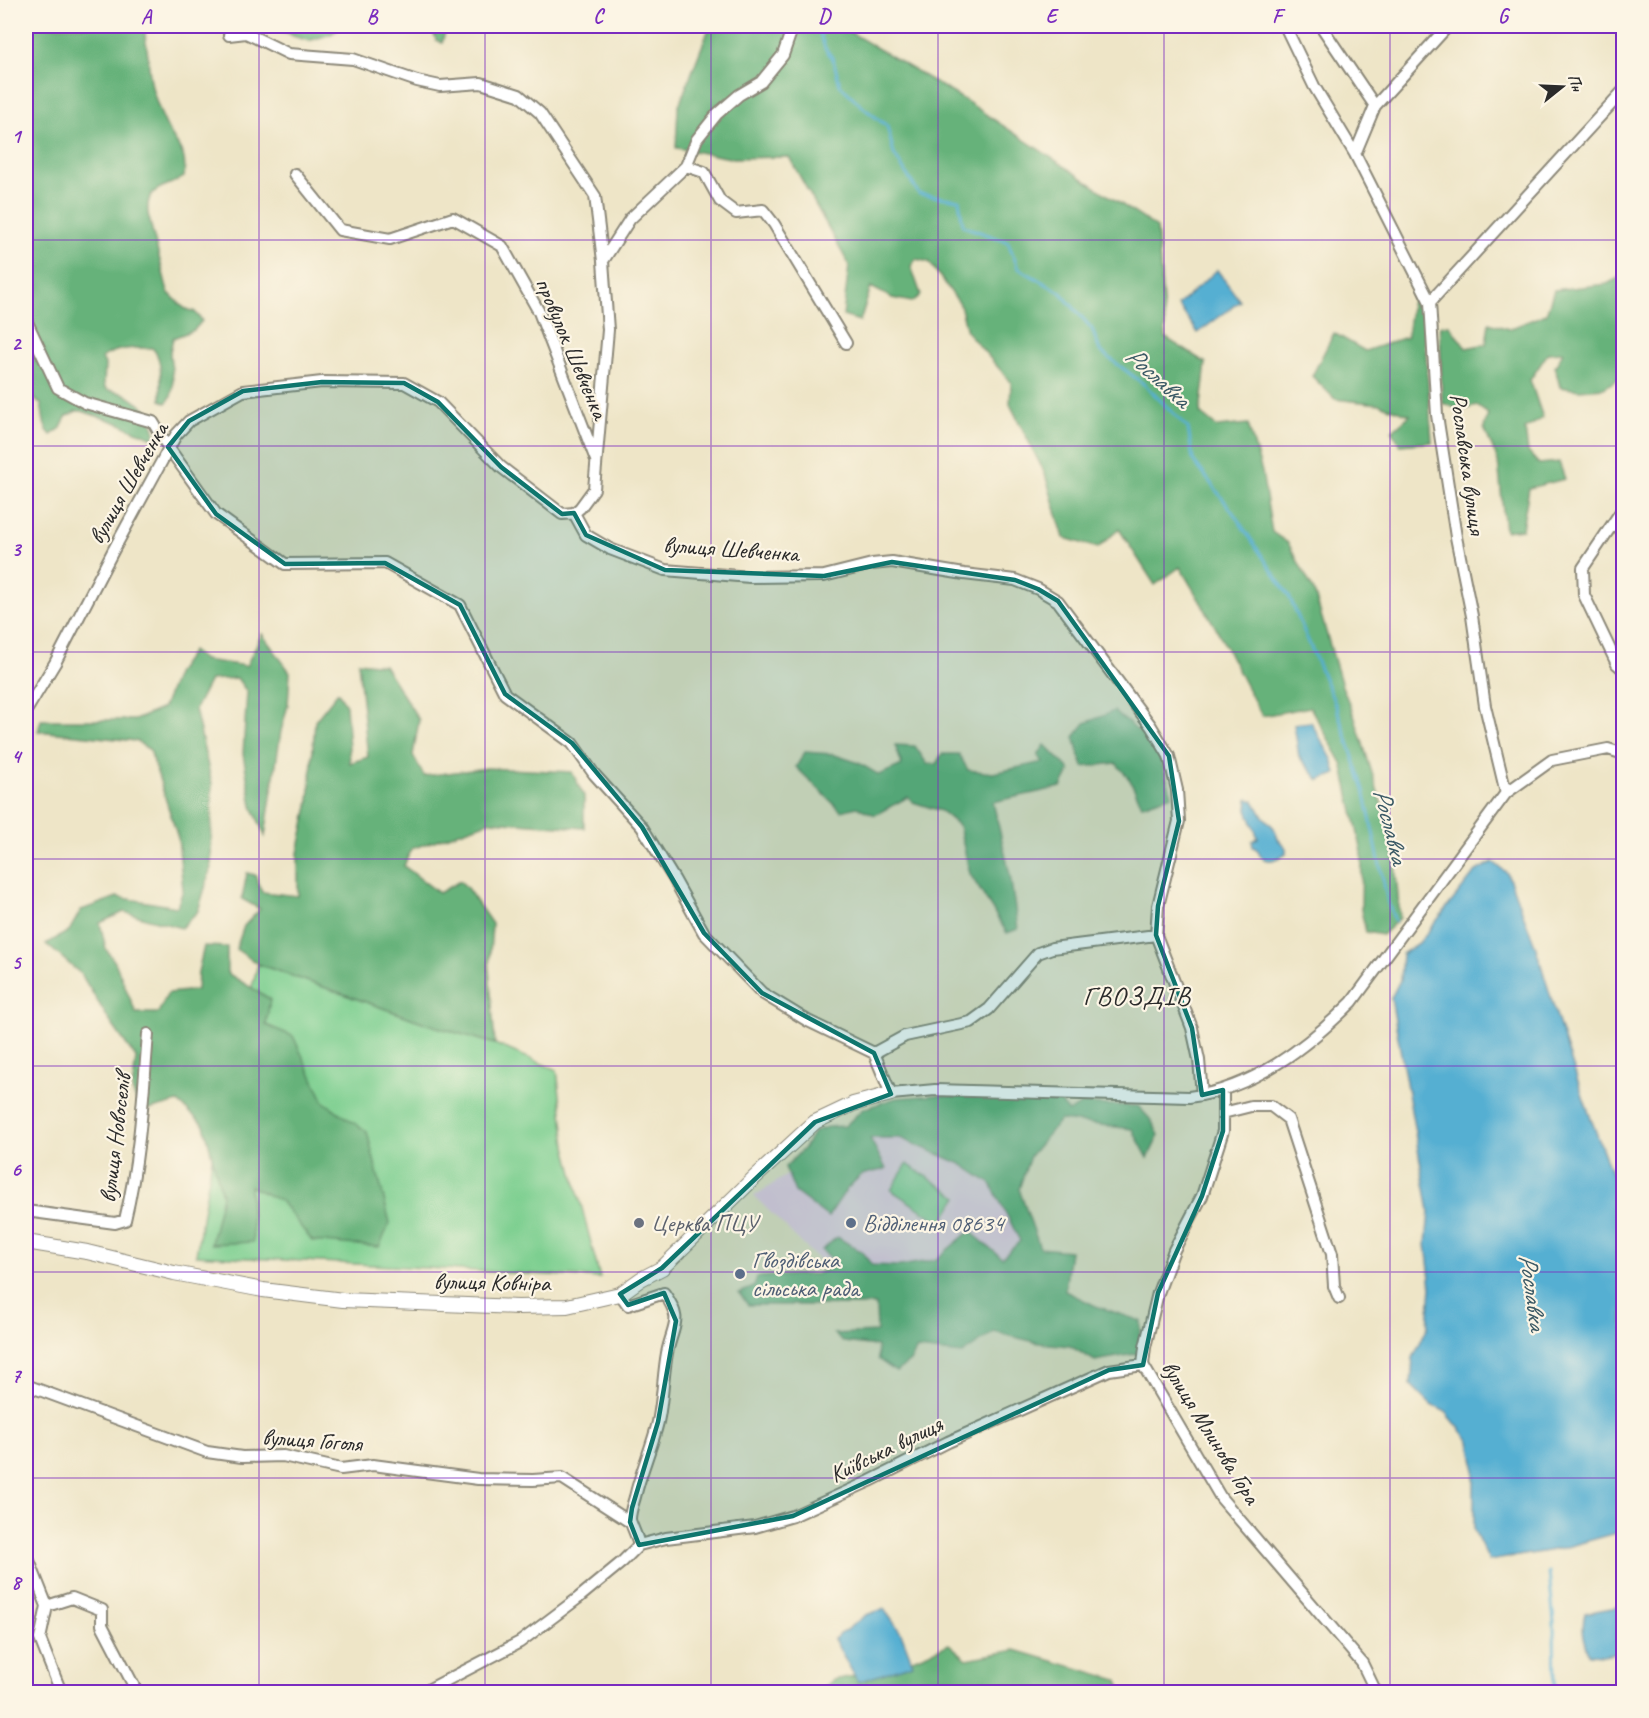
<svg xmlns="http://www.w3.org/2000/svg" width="1649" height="1718" font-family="Caveat,sans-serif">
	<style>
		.built { fill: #eed0e7 }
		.green { fill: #7dcf90; stroke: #547d5e; stroke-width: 1.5 }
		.forest { fill: #66b27a; stroke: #486e52; stroke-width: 1.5 }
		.water { fill: #55afd2; stroke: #406d7e; stroke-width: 1.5 }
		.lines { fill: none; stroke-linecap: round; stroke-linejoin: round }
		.stream { stroke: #55afd2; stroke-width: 3 }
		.minor-casing { stroke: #8c8879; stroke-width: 14 }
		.tertiary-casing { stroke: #8c8879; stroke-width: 16 }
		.minor { stroke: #fff; stroke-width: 10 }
		.tertiary { stroke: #fff; stroke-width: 14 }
		.marked { fill: #0f766e; fill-opacity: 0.2; stroke: #0f766e; stroke-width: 4.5; stroke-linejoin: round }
		.grid { fill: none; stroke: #7b2cbf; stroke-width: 1.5; stroke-opacity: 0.55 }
		.worship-dot { fill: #6b7280; stroke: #fcf5e5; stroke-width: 2 }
		.service-dot { fill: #5c6f8a; stroke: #fcf5e5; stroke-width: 2 }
		.labels { text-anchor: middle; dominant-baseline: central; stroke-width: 4.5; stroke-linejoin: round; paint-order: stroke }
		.street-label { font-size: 24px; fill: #2b2b2b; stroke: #fcf5e5 }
		.worship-label { font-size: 24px; fill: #5b616d; stroke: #fcf5e5; text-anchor: start }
		.service-label { font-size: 24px; fill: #4e5e75; stroke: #fcf5e5; text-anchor: start }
		.water-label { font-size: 26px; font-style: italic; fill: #3a5965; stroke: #fcf5e5 }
		.quarter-label { font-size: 27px; letter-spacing: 1.5px; fill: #2b2b2b; stroke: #fcf5e5 }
		.neatline { fill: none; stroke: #7b2cbf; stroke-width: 2 }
		.grid-label { font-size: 20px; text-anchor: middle; font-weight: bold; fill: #7b2cbf }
	</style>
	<rect width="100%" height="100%" fill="#fcf5e5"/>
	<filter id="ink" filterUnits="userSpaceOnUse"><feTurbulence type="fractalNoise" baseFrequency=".0167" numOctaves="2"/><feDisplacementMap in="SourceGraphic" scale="12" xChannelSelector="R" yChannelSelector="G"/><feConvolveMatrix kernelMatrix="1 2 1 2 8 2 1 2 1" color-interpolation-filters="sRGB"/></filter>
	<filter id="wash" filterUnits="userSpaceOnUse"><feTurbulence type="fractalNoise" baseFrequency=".008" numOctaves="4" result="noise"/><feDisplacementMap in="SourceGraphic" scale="24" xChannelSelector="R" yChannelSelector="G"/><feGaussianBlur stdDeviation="1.35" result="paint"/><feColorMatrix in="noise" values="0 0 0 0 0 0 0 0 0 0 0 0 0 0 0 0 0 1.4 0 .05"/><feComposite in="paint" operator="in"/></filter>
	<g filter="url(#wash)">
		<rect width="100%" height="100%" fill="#eee5c7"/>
		<path class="built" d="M889,1110L1014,1192L1043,1277L845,1286L754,1196Z"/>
		<path class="green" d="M258,964L434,1026L495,1044L557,1070L566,1146L600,1278L196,1255L222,1098Z
			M907,1164L958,1197L941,1223L891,1190Z"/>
		<path class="forest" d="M26,26H148C143,33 146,39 147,48C149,63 149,79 154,94C158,107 164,122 170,133C181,151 187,154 184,177C166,189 145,185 148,214L168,292L184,308L195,312L202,321L194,330L173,338C172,344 170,348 170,354C171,367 178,394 166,403L161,400C160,385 164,358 152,348C136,348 115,347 102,358L105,364L104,386L108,390L125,394L149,411L155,433L153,438C143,433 130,430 121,424L82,411H76L66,417L61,428L51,435C42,427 44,415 41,404L26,393Z
			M259,26H344L331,34L309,41L293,36L288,33Z
			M431,26H450L445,32L442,43L436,40Z
			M710,26H840L963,99L1157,228L1166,338L1206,363L1200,413L1217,427L1248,424L1262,472L1272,532L1288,543L1314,591L1342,686L1355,718L1393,841L1400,918L1382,935L1366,932L1361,910L1362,852L1342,763L1310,707L1262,716L1216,628L1180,567L1155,585L1119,529L1098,548L1064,538L1045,474L1010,404L1011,382L967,332L960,304L929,262L916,259L911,266L921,295L912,302L892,298L871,287L860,321L843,316L849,265L789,157L730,158L676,148L678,108Z
			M1620,277L1624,278L1623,377L1622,376L1604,388L1579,390L1560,387L1555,367L1563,352L1548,353L1530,380L1543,418L1525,429L1528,452L1539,464L1559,462L1565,479L1529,488L1522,529L1505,531L1498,461L1484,428L1488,414L1477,406L1461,410L1442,403L1440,326L1449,325L1466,348L1486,344L1489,323L1509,329L1546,314L1554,290L1607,284Z
			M1413,292L1423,310L1432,442L1400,445L1392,431L1410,415L1379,404L1335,399L1312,376L1334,333L1365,351L1407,337Z
			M262,634L290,672L288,705L281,731L265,836L252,806L243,754L247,692L237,678L210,680L195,709L212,784L211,868L198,911L181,928L124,912L100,923L106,949L115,962L136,1013H158L168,993L197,990L198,972L204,946L227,947V973L270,999L266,1025L293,1036L324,1102L367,1132L390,1223L379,1247L312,1241L281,1201L250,1186L253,1242L211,1244L222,1195L204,1125L178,1102L141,1112L132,1090L136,1058L109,1020L81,974L46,944L69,931L81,910L117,897L177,907L183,890L178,838L150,750L136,741L38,731L41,720H135L163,708L177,672L192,651L204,660L246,666Z
			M358,662L384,665L419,720L413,755L424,776L487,768L572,772L584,796V828L491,821L411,849L404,866L439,893L460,881L467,888L492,924L489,968L495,1044L434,1026L258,964L236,949L244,926L260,909L242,899L247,873L255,875L262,892L298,896V853L309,801L315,721L338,692L346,705L350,763L368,757Z
			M1114,711L1156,746L1172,795L1142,805L1130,780L1116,763L1083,767L1074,737L1085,723Z
			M895,745L915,746L927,764H936L942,754H959L968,770L993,773L1043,762L1038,755L1045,745L1070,770L1061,787L993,802L1010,875L1018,929L1007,933L970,874L959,826L941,811L913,802L908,797L875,815L857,807L841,811L796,767L805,752L832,754L859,763L879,775L902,765Z
			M936,1095L1060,1102L1069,1112L1081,1104L1138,1106L1151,1120L1159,1135L1148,1158L1132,1129L1060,1120L1030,1156L1019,1189L1040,1248L1070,1251L1065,1291L1096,1306L1141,1321L1140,1353L1095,1361L1070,1346L1039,1343L994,1332L962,1354L917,1349L910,1361L896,1372L878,1359L877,1346L844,1342L834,1334L877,1332L876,1305H748L739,1293L754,1287L757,1277L816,1274L837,1265L822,1250L837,1237L861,1251L872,1265L900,1266L935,1260L970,1231L1002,1258L1020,1241L991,1184L961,1164L900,1138H870L886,1169L861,1175L846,1190L828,1217L795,1192L785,1167L803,1149L815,1131L827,1127L845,1126L863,1109L896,1098Z
			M949,1644L967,1659L1015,1650L1118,1680L1122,1692H818L832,1680L872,1673L910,1660Z"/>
		<path class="water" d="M1217,270L1240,301L1198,333L1178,305Z
			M1311,722L1332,759L1336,774L1319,780L1299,757L1294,724Z
			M1248,799L1254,801L1262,815L1274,828L1278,839L1286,848V854C1276,860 1262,866 1258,850L1253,847L1252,841L1258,838L1247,810Z
			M1493,862L1507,873L1535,945L1560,1027L1584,1100L1623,1204L1624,1531L1559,1549L1489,1561L1474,1530V1463L1470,1441L1446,1412L1430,1404L1411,1385L1413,1358L1428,1326L1431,1287L1426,1244L1429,1211L1391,998L1400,980L1402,954L1419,943L1476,871Z
			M1623,1606V1651L1604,1655L1589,1654C1584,1639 1581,1629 1585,1613Z
			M884,1609L901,1633L913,1664L858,1682L834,1639L866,1615Z"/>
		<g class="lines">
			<path class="stream" d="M817,26L825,48L833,59L840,85L865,109L887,126L894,154L919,194L959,200L963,226L1008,242L1018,268L1060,292L1092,329L1100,351L1145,385L1188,428L1193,460L1232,511L1289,596L1336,706L1364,790L1388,903L1395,921
				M1549,1572L1554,1623L1555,1692"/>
		</g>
	</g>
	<g filter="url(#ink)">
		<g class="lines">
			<g class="minor-casing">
				<path id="minor" d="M1285,26L1314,86L1355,154L1430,302L1437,415L1456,537L1472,616L1485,706L1506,793
					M1321,26L1375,106
					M229,35L246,33L289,54L353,59L417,81L440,86L481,83L519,95L540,113L595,196L603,261L608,330L594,489L580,508L574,513
					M1355,154L1375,106L1448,26
					M686,166L697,139L717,114L739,95L761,82L783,55L793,26
					M295,174L340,230L390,239L453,218L502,246L539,312L596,460
					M603,261L630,219L686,166L704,172L720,201L736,213L763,210L774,224L846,343
					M1430,302L1624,90
					M26,320L58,388L85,403L153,422L168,447L216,514L285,564L385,563L460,605L505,694L572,743L594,774L642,827L674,879L704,933L762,993L808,1021L874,1053L891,1094L935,1090L1189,1097C1253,1089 1307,1047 1352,1002L1506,793L1552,760L1608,749L1624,754
					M1624,507L1583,568L1584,595L1617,664L1624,670
					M26,711L55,663L113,551L176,435L189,421L243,391L322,382L404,383L438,402L501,467L562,514L574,513L586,535L610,549L665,570L750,577L824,576L872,564L892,562L964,574L1015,580L1038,589L1058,601L1151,726L1169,756L1177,790L1179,821L1158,906L1156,935L1192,1028L1199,1060L1202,1095
					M874,1053L905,1036L971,1022L989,1009L1038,953L1052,948L1156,935
					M1223,1090V1131L1202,1196L1174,1250L1158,1293L1145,1347L1143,1365L1221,1498L1362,1663L1376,1692
					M1223,1113L1251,1106H1271L1288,1119L1332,1254L1334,1286L1339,1298
					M26,1211L115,1223L125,1220C140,1158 143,1096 148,1034
					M620,1294L628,1305L664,1293C684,1321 673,1324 667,1353C663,1375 663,1399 658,1422C652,1447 641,1471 635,1497C633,1504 630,1512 630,1519C630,1523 638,1538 639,1545
					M26,1385L207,1452L242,1457L283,1456L341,1469L373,1465L478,1479L533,1480L562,1478L630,1522
					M26,1553L47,1606
					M47,1606L72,1598L102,1610V1625L137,1692
					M47,1606L40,1639L61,1692
					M424,1692L520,1642L577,1599L622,1562L639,1545L666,1538L755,1527L793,1516L870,1481L948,1442L1109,1370L1143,1365"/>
			</g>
			<g class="tertiary-casing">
				<path id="tertiary" d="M26,1242L87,1252L174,1273L263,1290L343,1300L518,1307L567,1306L620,1294L641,1279L662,1268L753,1179L815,1122L853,1104L891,1094"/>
			</g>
			<use href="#minor" class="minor"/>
			<use href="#tertiary" class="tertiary"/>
		</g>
	</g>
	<path class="marked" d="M322,382L404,383L438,402L501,467L562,514L574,513L586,535L665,570L824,576L892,562L1015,580L1038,589L1058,601L1169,756L1179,821L1158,906L1156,935L1192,1028L1202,1095L1223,1090V1131L1202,1196L1158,1293L1143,1365L1109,1370L793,1516L639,1545L630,1522L632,1508L658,1422L676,1321L664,1293L628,1305L620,1294L662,1268L815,1122L891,1094L874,1053L762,993L704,933L642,827L572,743L505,694L460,605L385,563L285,564L216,514L168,447L189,421L243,391Z"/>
	<path class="grid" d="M259,26V1692M485,26V1692M711,26V1692M938,26V1692M1164,26V1692M1390,26V1692M26,240H1624M26,446H1624M26,652H1624M26,859H1624M26,1066H1624M26,1272H1624M26,1478H1624"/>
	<circle class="worship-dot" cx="639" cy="1223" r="6"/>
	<g class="service-dot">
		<circle cx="851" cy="1223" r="6"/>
		<circle cx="740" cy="1274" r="6"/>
	</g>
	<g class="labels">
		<g class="street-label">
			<text transform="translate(572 348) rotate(67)">провулок Шевченка</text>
			<text transform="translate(1468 464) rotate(82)">Рославська вулиця</text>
			<text transform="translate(128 483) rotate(-60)">вулиця Шевченка</text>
			<text transform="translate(731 549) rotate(4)">вулиця Шевченка</text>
			<text transform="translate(115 1138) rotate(-83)">вулиця Новоселів</text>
			<text transform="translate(492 1282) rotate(1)">вулиця Ковніра</text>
			<text transform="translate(1211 1432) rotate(58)">вулиця Млинова Гора</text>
			<text transform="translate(312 1440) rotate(4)">вулиця Гоголя</text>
			<text transform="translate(886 1449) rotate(-26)">Київська вулиця</text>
		</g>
		<g class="worship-label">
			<text x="651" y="1223">Церква ПЦУ</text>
		</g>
		<g class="service-label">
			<text x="863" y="1223">Відділення 08634</text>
			<text x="752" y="1260">Гвоздівська<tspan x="752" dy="28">сільська рада</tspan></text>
		</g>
		<g class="water-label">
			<text transform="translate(1158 377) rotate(42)">Рославка</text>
			<text transform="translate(1391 826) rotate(76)">Рославка</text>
			<text transform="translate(1533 1292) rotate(82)">Рославка</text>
		</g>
		<g class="quarter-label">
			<text x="1137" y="996">ГВОЗДІВ</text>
		</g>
	</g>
	<rect width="1649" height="1718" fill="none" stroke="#fcf5e5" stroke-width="66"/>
	<g transform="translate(1562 87) rotate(72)" stroke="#fcf5e5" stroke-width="4.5" paint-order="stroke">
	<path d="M0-4.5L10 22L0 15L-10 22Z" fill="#2b2b2b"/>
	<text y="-9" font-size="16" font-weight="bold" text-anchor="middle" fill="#2b2b2b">Пн</text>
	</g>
	<rect x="33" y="33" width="1583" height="1652" class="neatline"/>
	<g class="grid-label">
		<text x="146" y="23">A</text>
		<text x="372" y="23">B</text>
		<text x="598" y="23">C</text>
		<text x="824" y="23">D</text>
		<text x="1051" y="23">E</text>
		<text x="1277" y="23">F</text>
		<text x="1503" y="23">G</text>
		<text x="16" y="143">1</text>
		<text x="16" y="350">2</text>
		<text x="16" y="556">3</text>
		<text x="16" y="763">4</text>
		<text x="16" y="969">5</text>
		<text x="16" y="1176">6</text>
		<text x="16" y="1382">7</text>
		<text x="16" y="1589">8</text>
	</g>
</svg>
